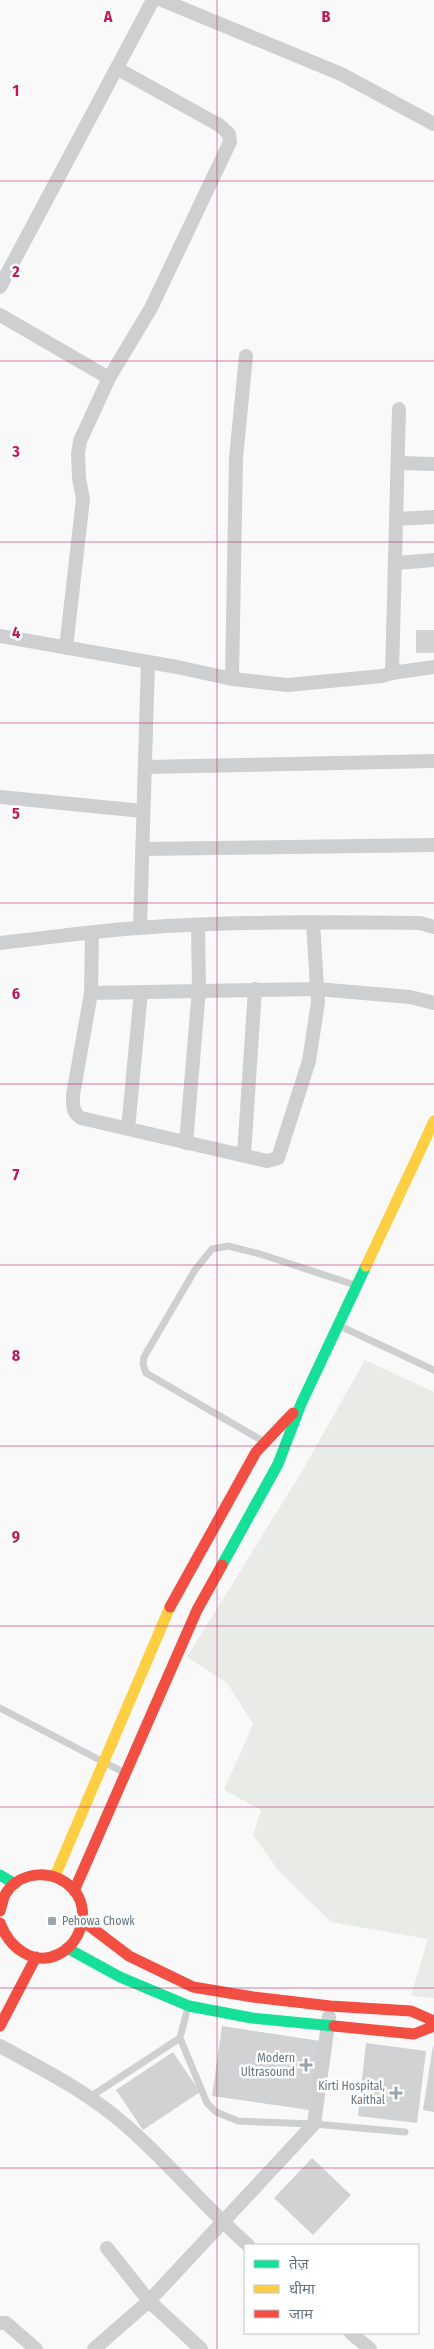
<svg xmlns="http://www.w3.org/2000/svg" width="434" height="2349" font-family="'Fira Sans Condensed','Noto Sans Devanagari',sans-serif">
	<style>
		.green { fill: #e8ebe6 }
		.building { fill: #d0d2d3 }
		.lines { fill: none; stroke-linecap: round; stroke-linejoin: round }
		.lane { stroke: #cecfd0; stroke-width: 7 }
		.street { stroke: #cecfd0; stroke-width: 14 }
		.fast { stroke: #16e098; stroke-width: 11 }
		.slow { stroke: #ffcf43; stroke-width: 11 }
		.jam { stroke: #f24e42; stroke-width: 11 }
		.grid { fill: none; stroke: #c2185b; stroke-width: 1; stroke-opacity: 0.55 }
		.poi-dot { fill: #99a4ac; stroke: #fff; stroke-width: 2 }
		.labels { text-anchor: middle; dominant-baseline: central; stroke-width: 5; stroke-linejoin: round; paint-order: stroke }
		.poi-label { font-size: 12px; fill: #657683; stroke: #fff; text-anchor: end }
		.grid-label { font-size: 16px; text-anchor: middle; font-weight: bold; fill: #c2185b; stroke: #fff; stroke-width: 5; stroke-linejoin: round; paint-order: stroke }
	</style>
	<rect width="100%" height="100%" fill="#f9f9f9"/>
	<path class="green" d="M365,1360L434,1392V1998L411,1996L428,1939L331,1922L279,1871L253,1835L261,1810L224,1790L253,1724L227,1683L187,1657L301,1473Z"/>
	<path class="building" d="M416,630H434V653H416Z
		M222,2026L320,2041L309,2110L212,2096Z
		M366,2043L426,2051L417,2123L358,2116Z
		M433,2046H434V2112L423,2110Z
		M173,2052L200,2092L143,2130L116,2090Z
		M312,2158L351,2195L313,2235L274,2198Z"/>
	<g class="lines">
		<path class="lane" d="M342,1327L434,1370
			M261,1440L146,1373L143,1364L144,1357L195,1270L212,1249L228,1246L260,1254L355,1285
			M0,1708L123,1772
			M188,2007L180,2038L207,2103L216,2112L238,2121L314,2124L405,2132
			M90,2097L180,2038"/>
		<path class="street" d="M162,0L341,74L434,124
			M0,287L153,0
			M0,315L109,378
			M398,463L434,464
			M396,519L434,517
			M396,563L434,560
			M0,636L177,667L232,679L288,685L382,676L392,673L434,667
			M66,648L83,499L79,478L78,454L80,441L109,378L151,308L230,142L229,134L219,125L118,69
			M392,673L399,409
			M232,679L236,458L246,356
			M145,767L434,761
			M0,797L143,811
			M142,849L434,845
			M140,928L148,662
			M92,933L91,993L73,1095C73,1105 72,1112 81,1118L267,1161L278,1158L309,1061L318,1002L313,922
			M0,943C46,938 93,931 139,928C233,921 327,922 420,923L434,927
			M91,993L317,989L410,997L434,1003
			M128,1129L141,992
			M186,1143L199,990L198,926
			M244,1155L255,989
			M0,2046C42,2069 86,2091 123,2123C167,2160 204,2207 248,2245
			M107,2248L149,2301L201,2349
			M0,2323H6L36,2349
			M351,2333L370,2349
			M94,2349L149,2301L314,2124L329,2017"/>
		<path class="fast" d="M222,1565L278,1464L301,1404L366,1266
			M0,1875L15,1884
			M67,1948L120,1977L189,2006L252,2018L334,2026"/>
		<path class="slow" d="M366,1266L434,1121
			M55,1876L170,1607"/>
		<path class="jam" d="M170,1607L256,1452L293,1413
			M74,1891L197,1610L222,1565
			M0,1911C2,1905 3,1898 6,1893C21,1870 55,1869 73,1889C91,1909 82,1942 59,1954C33,1967 9,1947 0,1923
			M83,1921L129,1956L193,1987L253,1997L330,2006L411,2011L434,2021
			M0,2026L36,1957
			M334,2026L414,2034L434,2026"/>
	</g>
	<path class="grid" d="M217,0V2349M0,181H434M0,361H434M0,542H434M0,723H434M0,903H434M0,1084H434M0,1265H434M0,1446H434M0,1626H434M0,1807H434M0,1988H434M0,2168H434"/>
	<g class="poi-dot">
		<rect x="47" y="1916" width="10" height="10" rx="2.5"/>
		<path d="M303.5 2057.5h5v5h5v5h-5v5h-5v-5h-5v-5h5z"/>
		<path d="M393.5 2085.5h5v5h5v5h-5v5h-5v-5h-5v-5h5z"/>
	</g>
	<g class="labels">
		<g class="poi-label">
			<text x="62" y="1921" text-anchor="start">Pehowa Chowk</text>
			<text x="295" y="2058">Modern<tspan x="295" dy="14">Ultrasound</tspan></text>
			<text x="385" y="2086">Kirti Hospital,<tspan x="385" dy="14">Kaithal</tspan></text>
		</g>
	</g>
	<g class="grid-label">
		<text x="108" y="22">A</text>
		<text x="326" y="22">B</text>
		<text x="16" y="96">1</text>
		<text x="16" y="277">2</text>
		<text x="16" y="457">3</text>
		<text x="16" y="638">4</text>
		<text x="16" y="819">5</text>
		<text x="16" y="999">6</text>
		<text x="16" y="1180">7</text>
		<text x="16" y="1361">8</text>
		<text x="16" y="1542">9</text>
	</g>
	<rect x="244" y="2244" width="175" height="90" fill="#ffffff" stroke="#c1c8cd"/>
	<rect x="254" y="2260" width="25" height="8" fill="#16e098" stroke="#c1c8cd"/>
	<text x="289" y="2269" font-size="15" fill="#657683">तेज़</text>
	<rect x="254" y="2285" width="25" height="8" fill="#ffcf43" stroke="#c1c8cd"/>
	<text x="289" y="2294" font-size="15" fill="#657683">धीमा</text>
	<rect x="254" y="2310" width="25" height="8" fill="#f24e42" stroke="#c1c8cd"/>
	<text x="289" y="2319" font-size="15" fill="#657683">जाम</text>
</svg>
